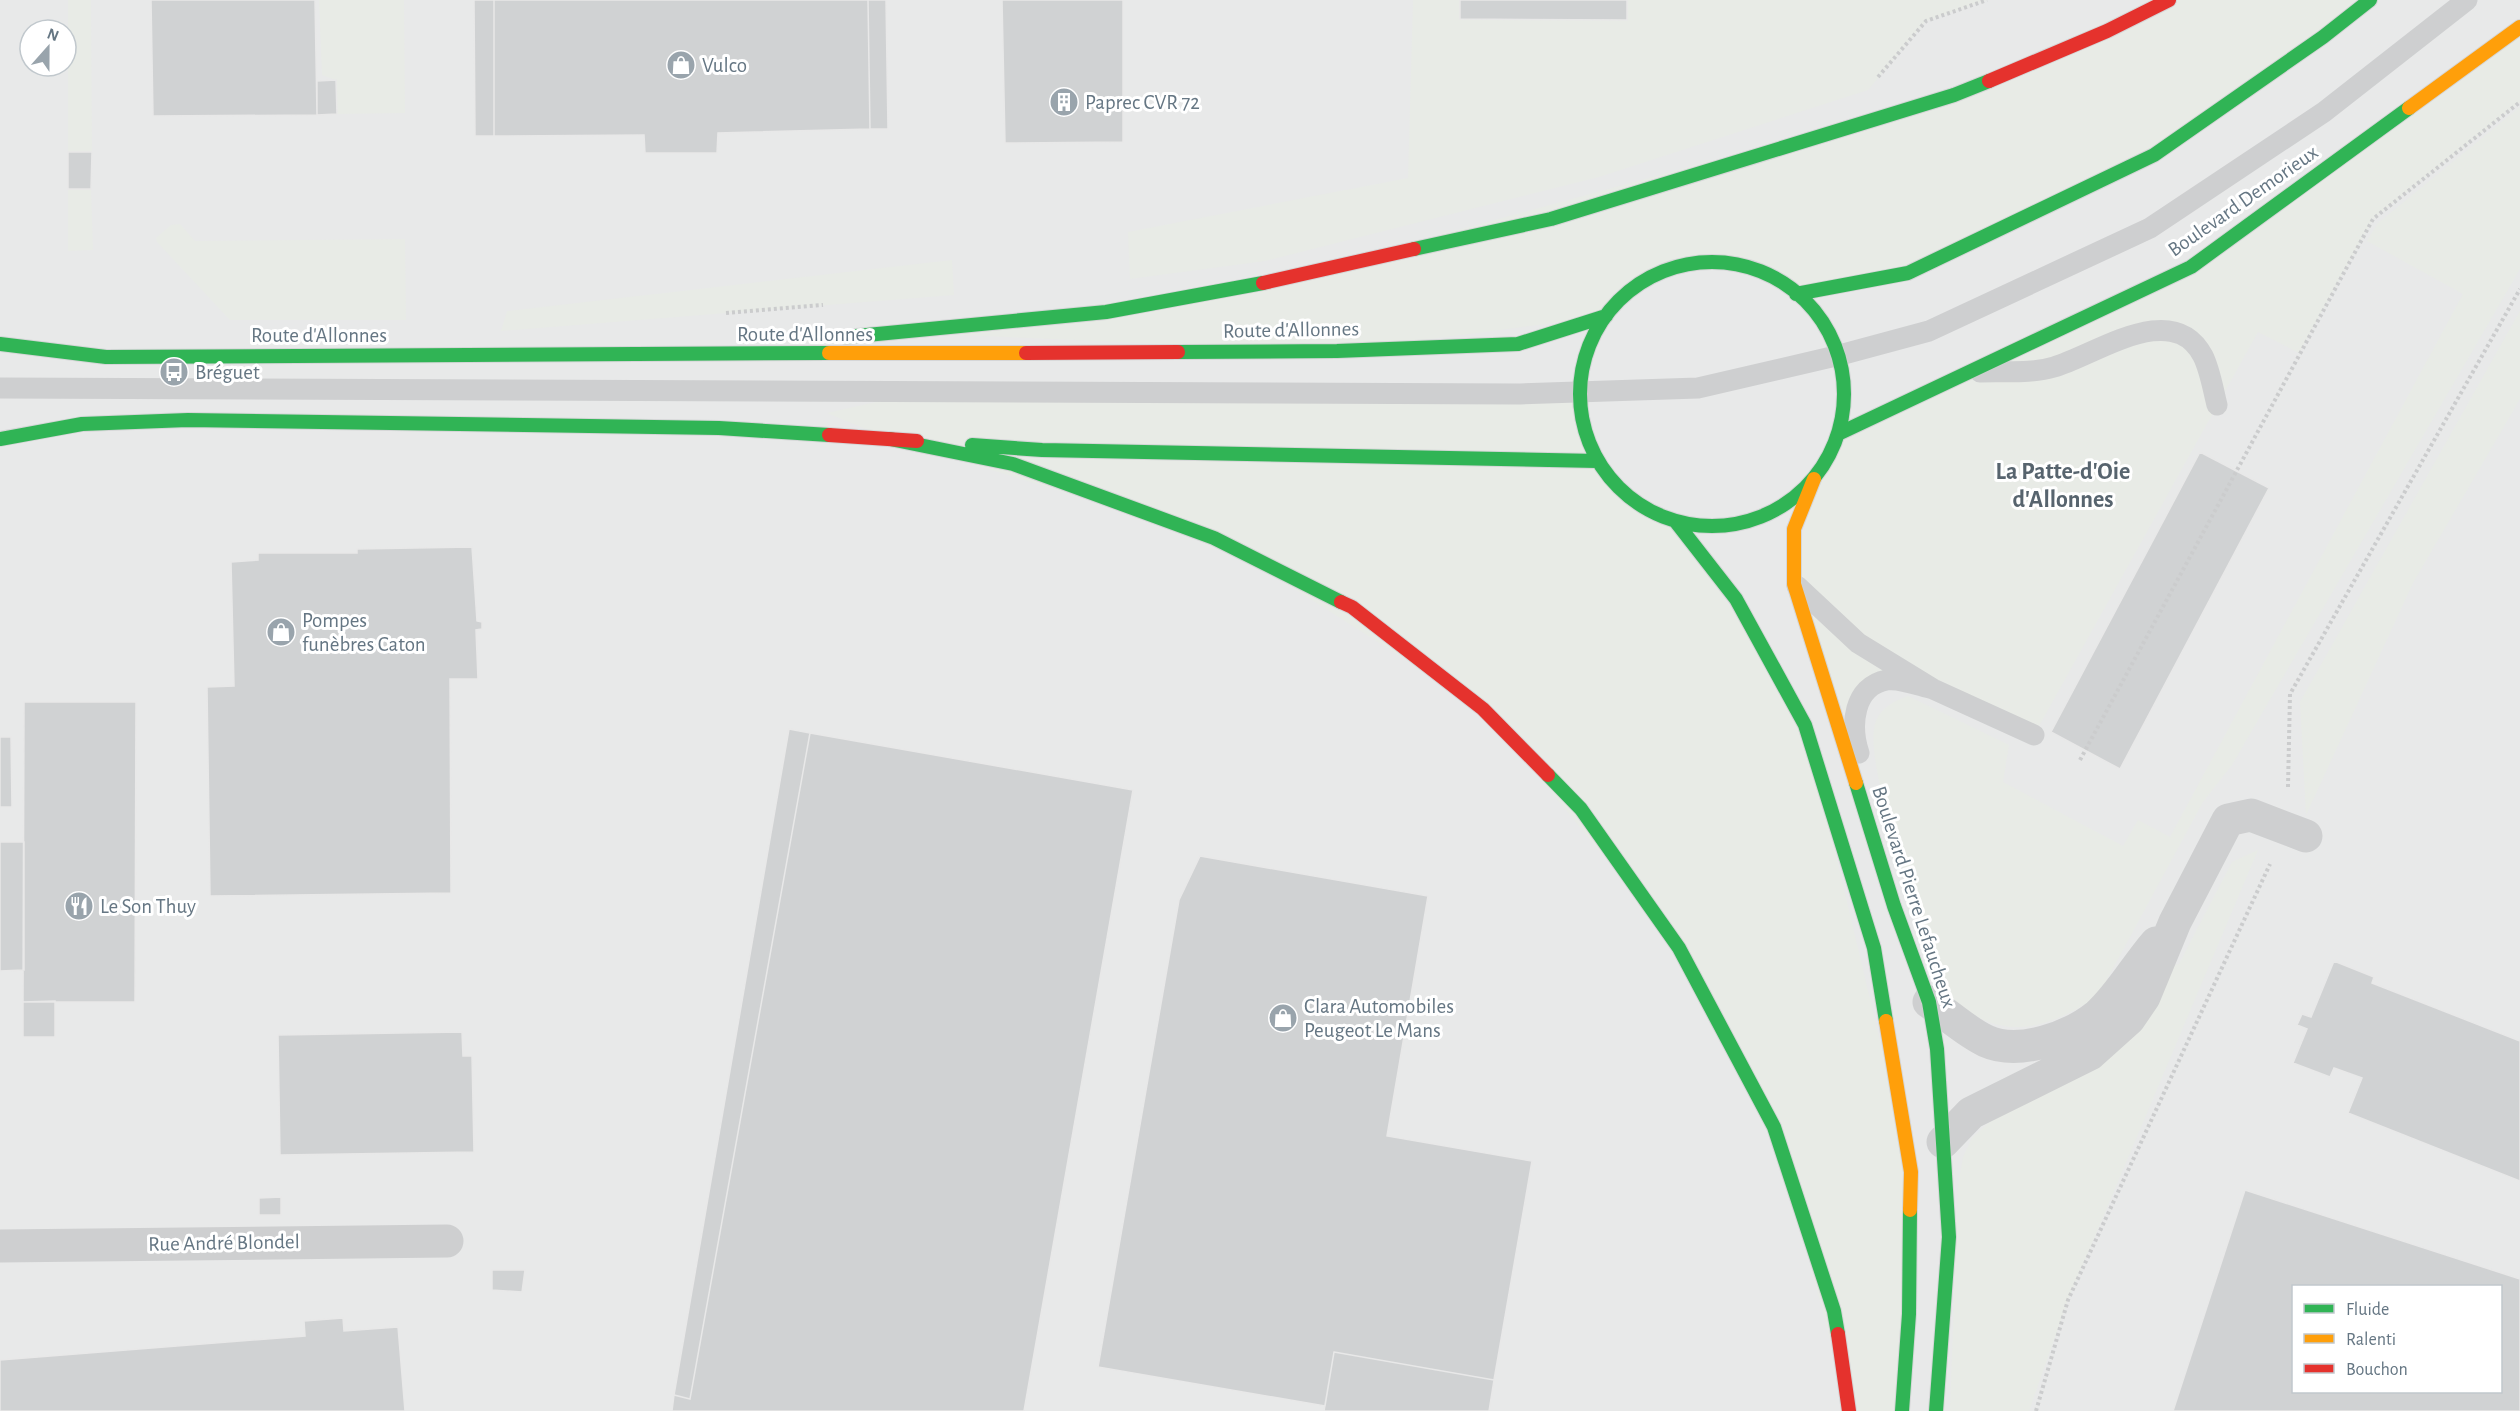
<svg xmlns="http://www.w3.org/2000/svg" width="2520" height="1411" font-family="'Alegreya Sans',sans-serif">
	<style>
		.built { fill: #e8e9e9; fill-rule: evenodd }
		.green { fill: #e8ebe6 }
		.building { fill: #d0d2d3; stroke: #e8e8e8; stroke-width: 1.5; fill-rule: evenodd }
		.lines { fill: none; stroke-linecap: round; stroke-linejoin: round }
		.fast-casing { stroke: #d5d6d7; stroke-width: 16 }
		.slow-casing { stroke: #d5d6d7; stroke-width: 16 }
		.jam-casing { stroke: #d5d6d7; stroke-width: 16 }
		.path { stroke: #cbcccd; stroke-width: 4; stroke-dasharray: 3 3; stroke-linecap: butt }
		.lane { stroke: #cecfd0; stroke-width: 21 }
		.street { stroke: #cecfd0; stroke-width: 33 }
		.fast { stroke: #30b455; stroke-width: 14 }
		.slow { stroke: #ff9f0a; stroke-width: 14 }
		.jam { stroke: #e5322d; stroke-width: 14 }
		.labels { text-anchor: middle; dominant-baseline: central; stroke-width: 6; stroke-linejoin: round; paint-order: stroke }
		.poi-label { font-size: 21px; fill: #657683; stroke: #fff; text-anchor: start }
		.street-label { font-size: 21px; fill: #657683; stroke: #fff }
		.quarter-label { font-size: 24px; font-weight: bold; fill: #57646e; stroke: #fff }
	</style>
	<rect width="100%" height="100%" fill="#f9f9f9"/>
	<path class="built" d="M0,0H2520V1411H0ZM30,30H66V66H30ZM2294,1286H2500V1392H2294Z"/>
	<path class="green" d="M68,0H91L92,152H68Z
		M319,0H404L405,113L337,114L336,80L322,75Z
		M1413,0H1460V19L1627,0H1987L1926,21L1868,90L1599,177L1265,261L1130,279L1128,232L1408,178Z
		M2169,0H2370L2154,155L1908,273L1796,293C1759,267 1708,251 1664,270C1641,279 1622,298 1606,316L1337,351L884,332L1267,282L1954,95Z
		M2520,27V102L2373,219L2299,353L2258,332L2034,735L1933,689L1870,686L1855,741L1794,584L1814,479L1838,434L2191,267Z
		M2520,107V269L2232,765L2203,802L2098,996C2043,1032 1999,1043 1948,995C1931,948 1859,761 1876,721C1882,707 1894,701 1908,696L2009,745L2003,782L2123,846L2138,820L2170,837L2463,294L2367,241L2378,223Z
		M68,189H91L93,250L68,251Z
		M180,224L195,241L405,239L406,320H230L157,242L156,238L171,225Z
		M952,260L954,295L501,331L507,311Z
		M2520,311V399L2413,583L2306,815L2300,702Z
		M925,391L1579,393C1588,460 1612,497 1676,522L1805,725L1911,1172L1902,1411H1849L1774,1127L1679,948L1483,709L1214,538L890,439L827,413Z
		M2258,850L2068,1300L2029,1411H1950L1958,1186L1963,1157L1972,1138L2156,970L2179,964L2232,862Z"/>
	<path class="building" d="M151,0H315L317,115L153,116Z
		M474,0H494V136H475Z
		M494,0H868L870,129L718,133L717,153H645L644,135L494,136Z
		M868,0H886L888,129H870Z
		M1002,0H1123V142L1005,143Z
		M1460,0H1627V20L1460,19Z
		M336,80L337,114L317,115V81Z
		M68,152H92L91,189H68Z
		M2200,452L2269,488L2120,769L2051,732Z
		M472,547L477,621L482,622V629L476,630L478,679H450L451,893L210,896L207,687L234,686L231,562L258,560V553H357V549Z
		M24,702H136L135,1002H23Z
		M789,729L810,733L690,1399L674,1395Z
		M810,733L1133,790L1024,1411H672L674,1395L690,1399Z
		M0,737H11L12,807H0Z
		M0,842H24V970L0,971Z
		M1200,856L1428,896L1387,1136L1532,1161L1494,1380L1334,1352L1325,1406L1098,1367L1179,900Z
		M2334,961L2374,977L2372,983L2520,1041V1181L2348,1113L2362,1078L2334,1068L2330,1077L2293,1063L2307,1029L2297,1025L2302,1014L2311,1017Z
		M55,1001V1037H23V1002Z
		M462,1032L463,1056H472L474,1152L280,1155L278,1035Z
		M2245,1190L2520,1279V1411H2173ZM2294,1286H2500V1392H2294Z
		M281,1197V1215H259V1198Z
		M492,1270H525L522,1292L492,1290Z
		M343,1318L344,1331L398,1327L405,1411H0V1360L305,1336L304,1321Z
		M1334,1352L1494,1380L1489,1411H1324Z"/>
	<g class="lines">
		<g class="fast-casing">
			<path id="fast" d="M1414,249L1551,219L1954,95L1989,81
				M1580 394a132 132 0 1 1 264 0a132 132 0 1 1-264 0Z
				M1796,294L1908,273L2154,155L2323,37L2370,0
				M846,337L1106,312L1263,283
				M0,344L106,357L829,353
				M1178,352L1337,351L1518,344L1606,316
				M1838,434L2191,267L2409,108
				M0,439L82,424L188,420L719,428L829,435
				M890,439L1013,464L1214,538L1341,602
				M972,445L1042,450L1597,461
				M1676,522L1736,599L1805,725L1874,948L1886,1021
				M1548,775L1581,809L1679,948L1774,1127L1834,1311L1838,1334
				M1856,783L1894,906L1929,1002L1937,1049L1949,1237L1936,1411
				M1902,1411L1909,1314L1910,1210"/>
		</g>
		<g class="slow-casing">
			<path id="slow" d="M2409,108L2520,27
				M829,353H1026
				M1814,479L1794,529V584L1856,783
				M1886,1021L1911,1172L1910,1210"/>
		</g>
		<g class="jam-casing">
			<path id="jam" d="M1989,81L2107,31L2169,0
				M1263,283L1414,249
				M1026,353L1178,352
				M829,435L917,441
				M1341,602L1352,607L1483,709L1548,775
				M1838,1334L1849,1411"/>
		</g>
		<path class="path" d="M1878,77L1926,21L1987,0
			M726,313L823,305
			M2080,760L2373,219L2520,102
			M2288,787L2290,694L2520,289
			M2036,1411L2068,1300L2270,864"/>
		<path class="lane" d="M1980,372C2004,371 2031,374 2054,367C2096,355 2172,298 2203,356C2210,370 2213,389 2217,405
			M0,388L1520,394L1698,388L1840,355L1929,331L2150,228L2324,112L2467,0
			M1797,586L1858,643L1933,689L2034,735
			M1859,753C1850,726 1853,686 1887,680C1900,678 1920,686 1933,689"/>
		<path class="street" d="M1929,1002C1949,1015 1965,1031 1986,1041C2019,1056 2071,1037 2098,1015C2120,995 2136,966 2156,943
			M1943,1142L1971,1113L2090,1054L2129,1019L2144,997L2175,922L2228,820L2251,815L2306,836
			M0,1246L447,1241"/>
		<use href="#fast" class="fast"/>
		<use href="#slow" class="slow"/>
		<use href="#jam" class="jam"/>
	</g>
	<defs>
		<g id="shop-disc" transform="scale(1.5)"><circle r="9.5" fill="#99a4ac" stroke="#fff"/><path d="M-5-2.5h2.3a2.7 3.5 0 0 1 5.4 0H5L5.5 6h-11ZM-1.5-2.5h3a1.5 2.3 0 0 0-3 0Z" fill="#fff"/></g>
		<g id="building-disc" transform="scale(1.5)"><circle r="9.5" fill="#99a4ac" stroke="#fff"/><path d="M-4-6H4V6H1V3H-1V6H-4ZM-2.5-4.3h1.7v1.8h-1.7ZM.8-4.3h1.7v1.8H.8ZM-2.5-1h1.7V.8h-1.7ZM.8-1h1.7V.8H.8Z" fill="#fff"/></g>
		<g id="bus-disc" transform="scale(1.5)"><circle r="9.5" fill="#99a4ac" stroke="#fff"/><path d="M-5-6H5V4H4V6H2V4H-2V6H-4V4H-5ZM-3.5-4V0h7V-4ZM-3.5 1.2v1.5H-2V1.2ZM2 1.2v1.5H3.5V1.2Z" fill="#fff"/></g>
		<g id="restaurant-disc" transform="scale(1.5)"><circle r="9.5" fill="#99a4ac" stroke="#fff"/><path d="M-5-6h1v4h1v-4h1v4h1v-4h1v5L-1.5 .5V6h-2V.5L-5-1ZM5-6V6H3V1.5H1.5Q1.5-4 5-6Z" fill="#fff"/></g>
	</defs>
	<g fill-rule="evenodd">
		<use href="#shop-disc" x="681" y="65"/>
		<use href="#building-disc" x="1064" y="102"/>
		<use href="#bus-disc" x="174" y="372"/>
		<use href="#shop-disc" x="281" y="632"/>
		<use href="#restaurant-disc" x="79" y="906"/>
		<use href="#shop-disc" x="1283" y="1018"/>
	</g>
	<g class="labels">
		<g class="poi-label">
			<text x="702" y="65">Vulco</text>
			<text x="1085" y="102">Paprec CVR 72</text>
			<text x="195" y="372">Bréguet</text>
			<text x="302" y="620">Pompes<tspan x="302" dy="24">funèbres Caton</tspan></text>
			<text x="100" y="906">Le Son Thuy</text>
			<text x="1304" y="1006">Clara Automobiles<tspan x="1304" dy="24">Peugeot Le Mans</tspan></text>
		</g>
		<g class="street-label">
			<text transform="translate(2243 201) rotate(-35)">Boulevard Demorieux</text>
			<text transform="translate(1291 330) rotate(-1)">Route d'Allonnes</text>
			<text x="805" y="334">Route d'Allonnes</text>
			<text x="319" y="335">Route d'Allonnes</text>
			<text transform="translate(1914 897) rotate(72)">Boulevard Pierre Lefaucheux</text>
			<text transform="translate(224 1243) rotate(-1)">Rue André Blondel</text>
		</g>
		<g class="quarter-label">
			<text x="2063" y="472">La Patte-d'Oie<tspan x="2063" dy="28">d'Allonnes</tspan></text>
		</g>
	</g>
	<rect x="2292" y="1285" width="210" height="108" fill="#ffffff" stroke="#c1c8cd" stroke-width="1.5"/>
	<rect x="2304" y="1304" width="30" height="9" fill="#30b455" stroke="#c1c8cd" stroke-width="1.5"/>
	<text x="2346" y="1315" font-size="18" fill="#657683">Fluide</text>
	<rect x="2304" y="1334" width="30" height="9" fill="#ff9f0a" stroke="#c1c8cd" stroke-width="1.5"/>
	<text x="2346" y="1345" font-size="18" fill="#657683">Ralenti</text>
	<rect x="2304" y="1364" width="30" height="9" fill="#e5322d" stroke="#c1c8cd" stroke-width="1.5"/>
	<text x="2346" y="1375" font-size="18" fill="#657683">Bouchon</text>
	<g transform="translate(48 48) rotate(21)"><circle r="28" fill="#ffffff" stroke="#c1c8cd" stroke-width="1.5"/>
	<path d="M0-4.5L10 22L0 15L-10 22Z" fill="#99a4ac"/>
	<text y="-9" font-size="16" font-weight="bold" text-anchor="middle" fill="#657683">N</text>
	</g>
</svg>
